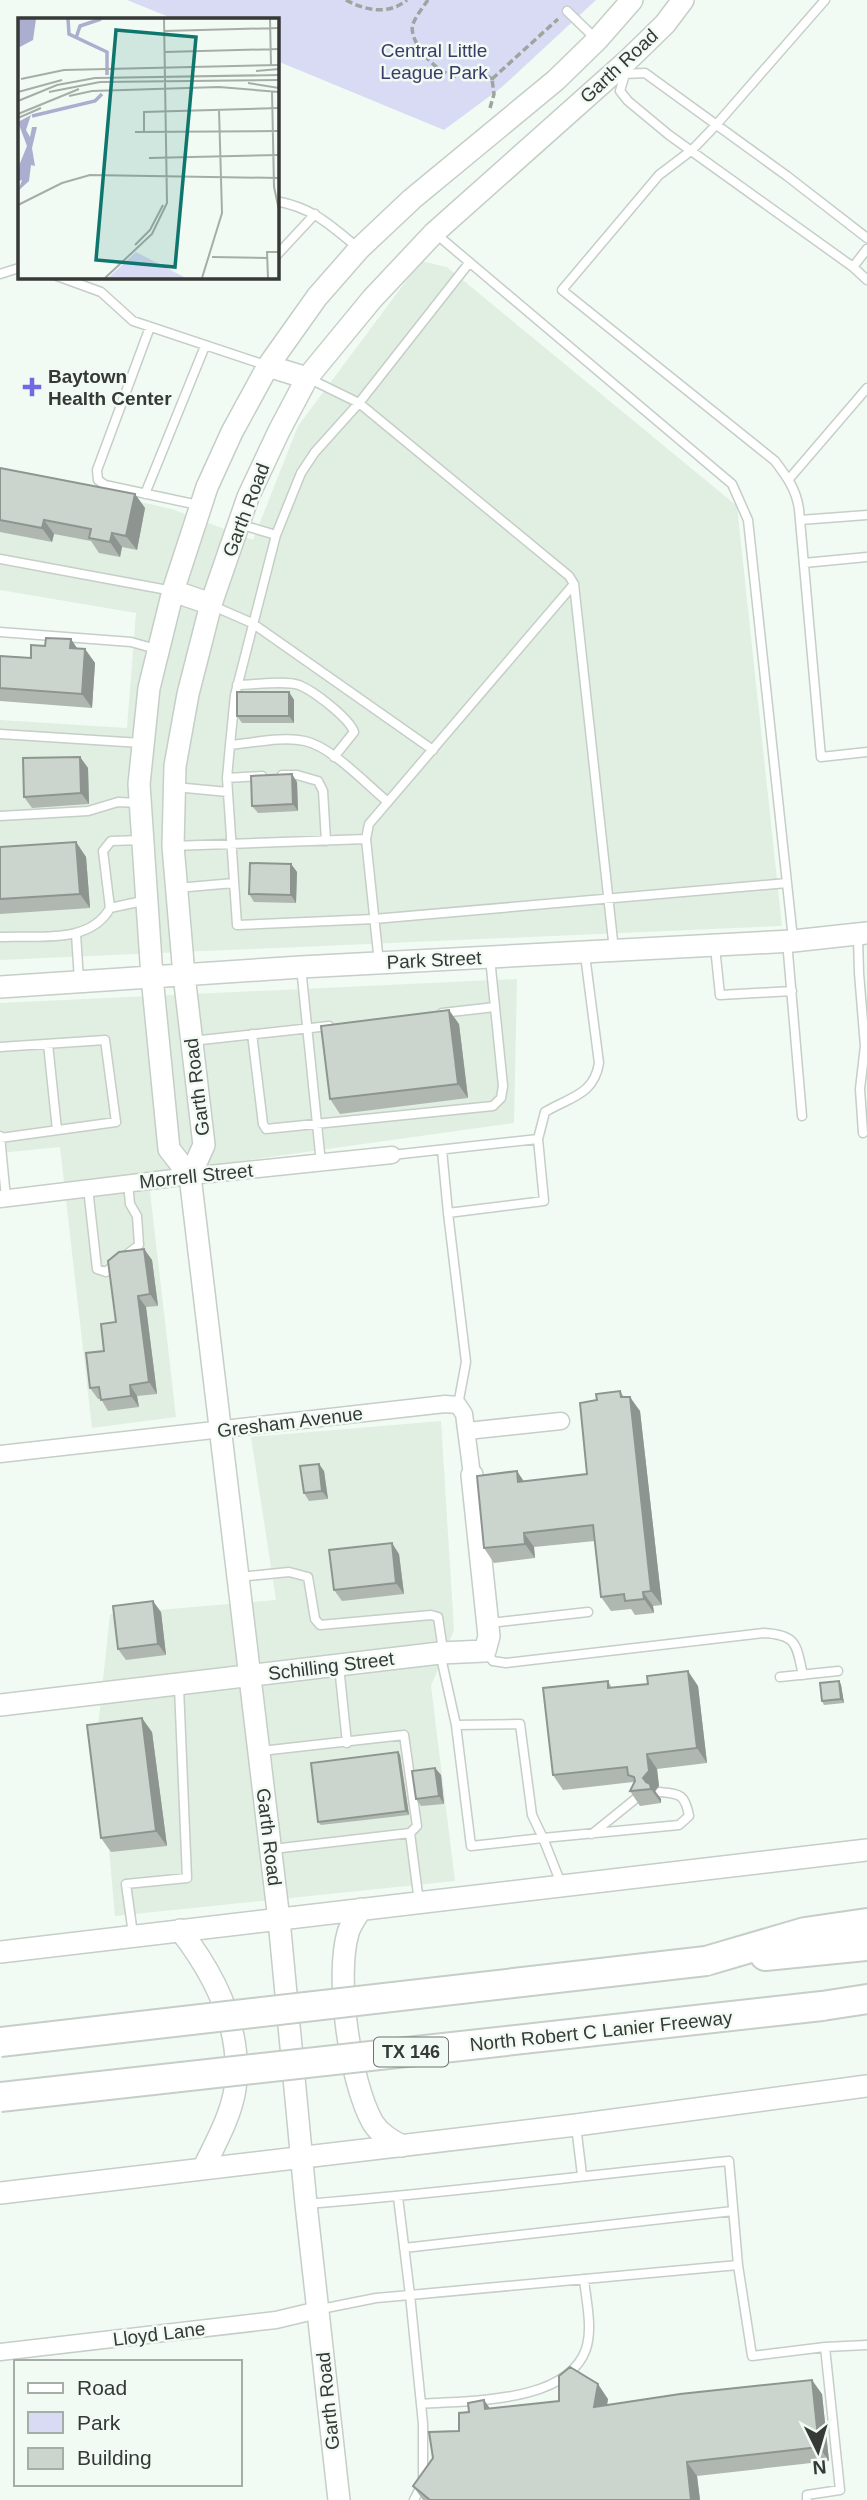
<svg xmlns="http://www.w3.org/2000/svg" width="867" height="2500" font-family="Helvetica,sans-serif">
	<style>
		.built { fill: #e0efe2 }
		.green { fill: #d9dbf4 }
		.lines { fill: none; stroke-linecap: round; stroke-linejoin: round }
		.lane-casing { stroke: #c5cec7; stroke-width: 11 }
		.street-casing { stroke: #c5cec7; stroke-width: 19 }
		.secondary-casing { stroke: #c5cec7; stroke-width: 24 }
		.highway-casing { stroke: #c5cec7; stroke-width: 32 }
		.path { stroke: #9ea49f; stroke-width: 3.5; stroke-dasharray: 7 3.5; stroke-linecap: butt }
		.lane { stroke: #fff; stroke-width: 8 }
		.street { stroke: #fff; stroke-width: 16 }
		.secondary { stroke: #fff; stroke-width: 21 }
		.highway { stroke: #fff; stroke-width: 28 }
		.highway-bridge-casing { stroke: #c5cec7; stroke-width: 32; stroke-linecap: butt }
		.highway-bridge { stroke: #fff; stroke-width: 28 }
		.wall { fill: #afb7b0 }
		.shaded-wall { fill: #8e9590 }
		.building { fill: #cbd5cd; stroke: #8e9590; stroke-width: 2 }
		.poi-dot { fill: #7169e3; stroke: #f1fbf3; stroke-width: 2.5 }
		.labels { text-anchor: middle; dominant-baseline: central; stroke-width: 5; stroke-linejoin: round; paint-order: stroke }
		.shield { fill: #f1fbf3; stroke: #6e736f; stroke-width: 2 }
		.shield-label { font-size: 18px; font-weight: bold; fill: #363936 }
		.park-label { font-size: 19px; fill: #3b3b68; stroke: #f1fbf3 }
		.street-label { font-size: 19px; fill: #363936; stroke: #f1fbf3 }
		.poi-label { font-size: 19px; font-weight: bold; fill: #363936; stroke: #f1fbf3; text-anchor: start }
		.inset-river { fill: none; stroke: #acaecf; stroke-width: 3.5 }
		.inset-road { fill: none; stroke: #a6ada7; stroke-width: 2 }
		.view { fill: #0f766e; fill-opacity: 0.15; stroke: #0f766e; stroke-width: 3.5 }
		.inset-edge { fill: none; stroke: #363936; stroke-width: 3.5 }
	</style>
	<rect width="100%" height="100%" fill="#f1fbf3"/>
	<path class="built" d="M421,261L447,267L737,506L782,926L0,960V720L127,728L136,613L0,590V471L172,509L253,540L298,426Z
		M517,979L514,1123L148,1174L176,1417L92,1428L60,1147L0,1153V1003Z
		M441,1421L454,1630L431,1686L455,1881L115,1916L98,1727L110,1614L276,1600L251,1437Z"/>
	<path class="green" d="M127,0H596L502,87L444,130L277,61L276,19H174Z"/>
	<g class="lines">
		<g class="lane-casing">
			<path id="lane" d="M825,0L716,125L692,150L659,175L562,290L775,461C787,477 796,489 799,509L821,757L867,752
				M567,11L595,38
				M625,74L620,91L628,101L669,135L853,267L867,280
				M625,74L645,73L787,176L867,238
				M276,201C313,208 329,224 357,247
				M436,234L732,484L748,520L793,939
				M276,256L315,214
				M469,263L359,403L315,452L301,473L276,535L235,695L230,745L227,778L237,925L374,919L787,883
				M853,267L867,249
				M0,274L19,268
				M57,276L101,292L133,321L268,366
				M150,327L97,470L98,480L105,485L198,505
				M310,379L359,403L569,576L574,584L614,950
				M789,479L867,388
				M145,494L205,346
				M800,520L867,515
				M239,524L276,535
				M0,559L173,591
				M804,563L867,557
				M213,606L252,623L433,750
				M0,632L131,642L156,649
				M237,685C253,685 285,680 299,685C314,691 349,718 354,732L334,757
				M0,734L141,743
				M230,745C253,743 282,736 305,741C332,747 366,784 388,802
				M282,775H297L318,781L323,791L326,841
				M227,778L262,776
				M175,787L228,792
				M0,816L88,811L118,802L139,803
				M173,846L366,839
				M177,888L234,883
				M110,908L103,851L111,841L142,840
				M76,934L79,980
				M0,937C36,935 90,945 110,908L147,900
				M858,937L859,973L865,1046L860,1089L863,1133
				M787,941L802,1116
				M715,947L720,995L792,991
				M379,963L366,839L369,824L574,584
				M301,967L321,1163
				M442,1013L495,1007
				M252,1034L263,1124L266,1129L493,1106L501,1098L503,1086L490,958
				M192,1041L329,1026
				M48,1044L57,1130
				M0,1047L105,1040L116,1122L0,1138
				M0,1136L6,1198
				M538,1139L545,1112C570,1097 594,1095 599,1063L585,955
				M392,1155L538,1139L544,1201L448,1213L442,1150
				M88,1188L97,1269L106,1272L115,1264
				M448,1213L466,1362L458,1405
				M125,1256L139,1245L137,1216L130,1204L128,1183
				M238,1577L289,1572L308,1577L315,1619L320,1625L431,1615L438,1617L443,1650
				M490,1623L588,1612
				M486,1652L493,1661L506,1663L764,1633C798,1635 796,1645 803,1675
				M440,1653L456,1725
				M339,1666L347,1743
				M780,1677L838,1671
				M520,1724L532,1815L543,1838L471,1846L456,1725Z
				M261,1751L404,1735L417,1826L410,1833L419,1902
				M592,1834L639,1796
				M273,1849L410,1833
				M562,1886L543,1838L679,1825L689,1816C685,1794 680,1794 660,1792
				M133,1934L126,1884L187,1878L179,1687
				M576,2126L582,2175
				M398,2197L410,2295L738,2265
				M306,2204C447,2193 588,2175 729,2161L738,2265L752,2356L825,2347L867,2345
				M404,2248L733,2211
				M321,2309L376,2298L410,2295L423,2424V2482L414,2500
				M421,2404C469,2400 567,2404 586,2349C593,2328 586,2300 584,2279
				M807,2500V2495L840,2490L825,2347"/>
		</g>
		<g class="street-casing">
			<path id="street" d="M0,1199L190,1176L392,1155
				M467,1431L561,1421
				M0,1454L445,1404L458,1405L464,1414L472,1475
				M0,2352L276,2320L318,2310"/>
		</g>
		<g class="secondary-casing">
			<path id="secondary" d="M268,366L307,378
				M173,591L211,604
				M0,987L301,967L793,941L867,933
				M190,1176L169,1149L152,977L139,784L149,688L173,591L207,487L232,432L268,366L317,297L359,249L412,199L556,80L597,40L632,0
				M0,1705L440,1653L485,1651L489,1636L472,1475
				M361,1909C357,1916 350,1925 348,1933C335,1977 350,2083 373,2123C380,2134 391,2140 402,2146
				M180,1930C215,1975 243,2030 235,2089C231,2116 215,2144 203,2169
				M0,1952L867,1850
				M0,2193L576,2125L867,2086
				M339,2500L306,2204L279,1920L190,1176L204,1145L184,975L173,846L175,766L188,694L211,604L248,497L279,431L307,378L372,299L434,233L627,61L665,24L683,0"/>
		</g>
		<g class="highway-casing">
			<path id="highway" d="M765,1956L867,1946
				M706,1961L805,1932L867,1923
				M822,2006L867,1999"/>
		</g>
		<path class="path" d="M346,0C366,11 389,15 407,0
			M428,0C423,7 416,16 413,24C407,41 438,75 455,76C462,76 469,72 476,69L492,79
			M492,79L558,19
			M490,108L494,94L492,79"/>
		<use href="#lane" class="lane"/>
		<use href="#street" class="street"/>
		<use href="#secondary" class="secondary"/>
		<use href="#highway" class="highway"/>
		<g class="highway-bridge-casing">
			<path id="highway-bridge" d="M0,2042L706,1961
				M0,2097L822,2006"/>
		</g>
		<use href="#highway-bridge" class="highway-bridge"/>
	</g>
	<path class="wall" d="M0,468L135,494L145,508L137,550L122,547L120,557L99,553L91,541L54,534L52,542L0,532Z
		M77,648L85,649L95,663L92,708L0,701V656L31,658Z
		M289,692L294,700V723H242L237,716Z
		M80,757L88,768L89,804L32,808L24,797Z
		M297,782L298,811L258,813L252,806Z
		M76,842L86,857L90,908L0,914V847Z
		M291,864L297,872L296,903L254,902L249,894Z
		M459,1024L468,1098L340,1114L330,1099Z
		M144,1249L152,1260L158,1306L146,1307L157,1394L137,1396L139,1407L108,1411L101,1399H98L90,1388Z
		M620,1391L624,1397L640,1411L662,1605L653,1606L654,1613L635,1615L631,1609L611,1611L601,1597L595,1541L534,1547L535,1558L494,1563L484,1548L524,1481L587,1474L597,1400Z
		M324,1471L328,1499L309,1501L304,1493Z
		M399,1554L404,1594L342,1601L334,1590Z
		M161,1612L166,1655L126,1660L118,1649Z
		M608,1681L612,1688L698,1686L707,1763L657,1769L659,1786L655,1791L661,1799V1803L640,1806L630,1791L634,1784L633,1782L563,1790L553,1775Z
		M839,1681L841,1685L844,1703L824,1705L822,1701Z
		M152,1732L167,1846L111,1852L101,1838Z
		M398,1752L400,1755L409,1815L321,1825L318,1822Z
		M435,1768L441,1775L444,1804L421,1806L416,1799Z
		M822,2394L829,2461L697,2476L700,2500H423L413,2486L459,2431L608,2399L607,2405Z"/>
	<path class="shaded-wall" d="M135,494L145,508L137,550L126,536Z
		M44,520L54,534L52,542L42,528Z
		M112,533L122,547L120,557L110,542Z
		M71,639L81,654L70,648Z
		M85,649L95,663L92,708L82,694Z
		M289,692L294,700V723L289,716Z
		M80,757L88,768L89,804L81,793Z
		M292,774L297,782L298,811L293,804Z
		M76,842L86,857L90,908L80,894Z
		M291,864L297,872L296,903L291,895Z
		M449,1010L459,1024L468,1098L458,1084Z
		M144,1249L152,1260L158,1306L150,1294Z
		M138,1296L146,1307L157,1394L149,1382Z
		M130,1385L137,1396L139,1407L131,1396Z
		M630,1397L640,1411L662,1605L651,1591Z
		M319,1464L324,1471L328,1499L322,1491Z
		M517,1471L527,1486L518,1482Z
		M524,1533L534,1547L535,1558L525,1544Z
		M392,1543L399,1554L404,1594L396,1583Z
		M643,1592L653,1606L654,1613L644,1599Z
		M153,1601L161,1612L166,1655L158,1644Z
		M688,1671L698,1686L707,1763L697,1748Z
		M839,1681L841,1685L844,1703L841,1699Z
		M142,1718L152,1732L167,1846L156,1831Z
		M398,1752L400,1755L409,1815L406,1811Z
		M647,1754L657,1769L659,1786L655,1791L661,1799V1803L646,1782L643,1778Z
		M435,1768L441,1775L444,1804L439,1796Z
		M812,2380L822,2394L829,2461L819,2447Z
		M598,2384L608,2399L604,2421L594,2407Z
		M484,2400L494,2414L485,2409Z
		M687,2462L697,2476L700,2500H691Z"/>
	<path class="building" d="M0,468L135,494L126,536L112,533L110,542L89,538L91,529L44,520L42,528L0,520Z
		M46,638L71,639L70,648L85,649L82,694L0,688V656L31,658V645L45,646Z
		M237,692H289V716H237Z
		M80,757L81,793L24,797L23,758Z
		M292,774L293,804L252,806L251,776Z
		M76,842L80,894L0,899V847Z
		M250,863L291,864V895L249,894Z
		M449,1010L458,1084L330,1099L321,1026Z
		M144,1249L150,1294L138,1296L149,1382L130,1385L131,1396L101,1400L99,1387L90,1388L86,1353L104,1351L101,1324L116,1322L108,1261L119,1252Z
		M620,1391L621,1397H630L651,1591L643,1592L644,1599L625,1601L624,1594L601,1597L593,1525L524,1533L525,1544L484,1548L477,1476L517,1471L518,1482L587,1474L580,1403L597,1400L596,1394Z
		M319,1464L322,1491L304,1493L300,1466Z
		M392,1543L396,1583L334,1590L329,1550Z
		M153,1601L158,1644L118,1649L113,1606Z
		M688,1671L697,1748L647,1754L649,1771L643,1778L646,1782L650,1784L651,1789L630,1791L635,1781L634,1777L628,1775L627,1767L553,1775L543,1688L608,1681V1688L648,1684L647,1676Z
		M839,1681L841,1699L822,1701L820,1683Z
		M142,1718L156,1831L101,1838L87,1725Z
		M398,1752L406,1811L318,1822L311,1763Z
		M435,1768L439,1796L416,1799L412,1771Z
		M570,2367L598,2384L594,2407L680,2394L812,2380L819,2447L687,2462L691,2500H430L413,2486L433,2458L429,2432L459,2431V2413L469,2412L468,2403L484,2400L485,2409L559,2401V2376Z"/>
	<path class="poi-dot" d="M28.5 376.5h7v7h7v7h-7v7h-7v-7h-7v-7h7z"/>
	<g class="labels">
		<rect class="shield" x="374" y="2037.5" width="74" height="29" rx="5"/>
		<g class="shield-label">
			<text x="411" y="2052">TX 146</text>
		</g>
		<g class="park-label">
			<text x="434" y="50">Central Little<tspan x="434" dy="22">League Park</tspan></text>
		</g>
		<g class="street-label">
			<text transform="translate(619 66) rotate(-43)">Garth Road</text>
			<text transform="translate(246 510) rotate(-69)">Garth Road</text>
			<text transform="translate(434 960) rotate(-3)">Park Street</text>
			<text transform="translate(197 1087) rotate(-97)">Garth Road</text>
			<text transform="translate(196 1176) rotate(-6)">Morrell Street</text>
			<text transform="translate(290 1422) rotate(-7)">Gresham Avenue</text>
			<text transform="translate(331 1666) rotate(-7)">Schilling Street</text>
			<text transform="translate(269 1837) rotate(83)">Garth Road</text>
			<text transform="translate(601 2031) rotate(-6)">North Robert C Lanier Freeway</text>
			<text transform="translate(159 2334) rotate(-7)">Lloyd Lane</text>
			<text transform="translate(328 2401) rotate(-96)">Garth Road</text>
		</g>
		<g class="poi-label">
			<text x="48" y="376">Baytown<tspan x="48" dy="22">Health Center</tspan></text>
		</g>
	</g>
	<g transform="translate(18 18)">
		<rect width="261" height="261" fill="#f1fbf3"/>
		<path d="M118,234L168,260H90Z" fill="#d9dbf4"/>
		<path d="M0,1H18L15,22L0,30ZM13,97L8,112L12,119L14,109H19L14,130L17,148L13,147L11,163L0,173L4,162L0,163V150L9,128L0,104Z" fill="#acaecf"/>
		<path class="inset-river" d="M50,1L51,16L89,34V57M58,20L62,8L83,1M14,98L77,83L84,76"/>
		<path class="inset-road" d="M252,1L253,47M146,13L261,10M147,34L261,31M238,53L261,51M3,61L46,52L261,47M230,65L261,70M0,74L44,62M31,74L82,64L261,62M254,74L256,169L261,192M51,78L74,73L201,69L261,74M0,83L39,67L77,60L261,57M0,96L61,71M0,100L23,90M117,114L261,113M126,114V94L261,90M131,140L261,137M0,187L44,165L72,157L261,160M117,227L132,212L145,187M194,239L249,240M87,260L134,216L149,185L146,1M184,260L204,195L201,92M250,260L249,234H261"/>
		<path class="view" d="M98,12L178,19L157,249L78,242Z"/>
		<rect width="261" height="261" class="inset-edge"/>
	</g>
	<rect x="14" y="2360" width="228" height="126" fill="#f1fbf3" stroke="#a6ada7" stroke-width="2"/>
	<rect x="28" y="2383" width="35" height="10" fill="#ffffff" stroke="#a6ada7" stroke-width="2"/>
	<text x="77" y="2395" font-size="21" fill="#363936">Road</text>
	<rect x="28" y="2412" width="35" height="21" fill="#d9dbf4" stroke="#a6ada7" stroke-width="2"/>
	<text x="77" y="2430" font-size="21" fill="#363936">Park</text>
	<rect x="28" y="2448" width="35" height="21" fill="#cbd5cd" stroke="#a6ada7" stroke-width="2"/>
	<text x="77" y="2465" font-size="21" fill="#363936">Building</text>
	<g transform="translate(818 2451) rotate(175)" stroke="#f1fbf3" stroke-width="5" paint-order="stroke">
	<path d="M0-5L12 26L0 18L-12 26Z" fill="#363936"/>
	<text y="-10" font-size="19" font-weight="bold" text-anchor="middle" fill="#363936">N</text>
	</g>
</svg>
